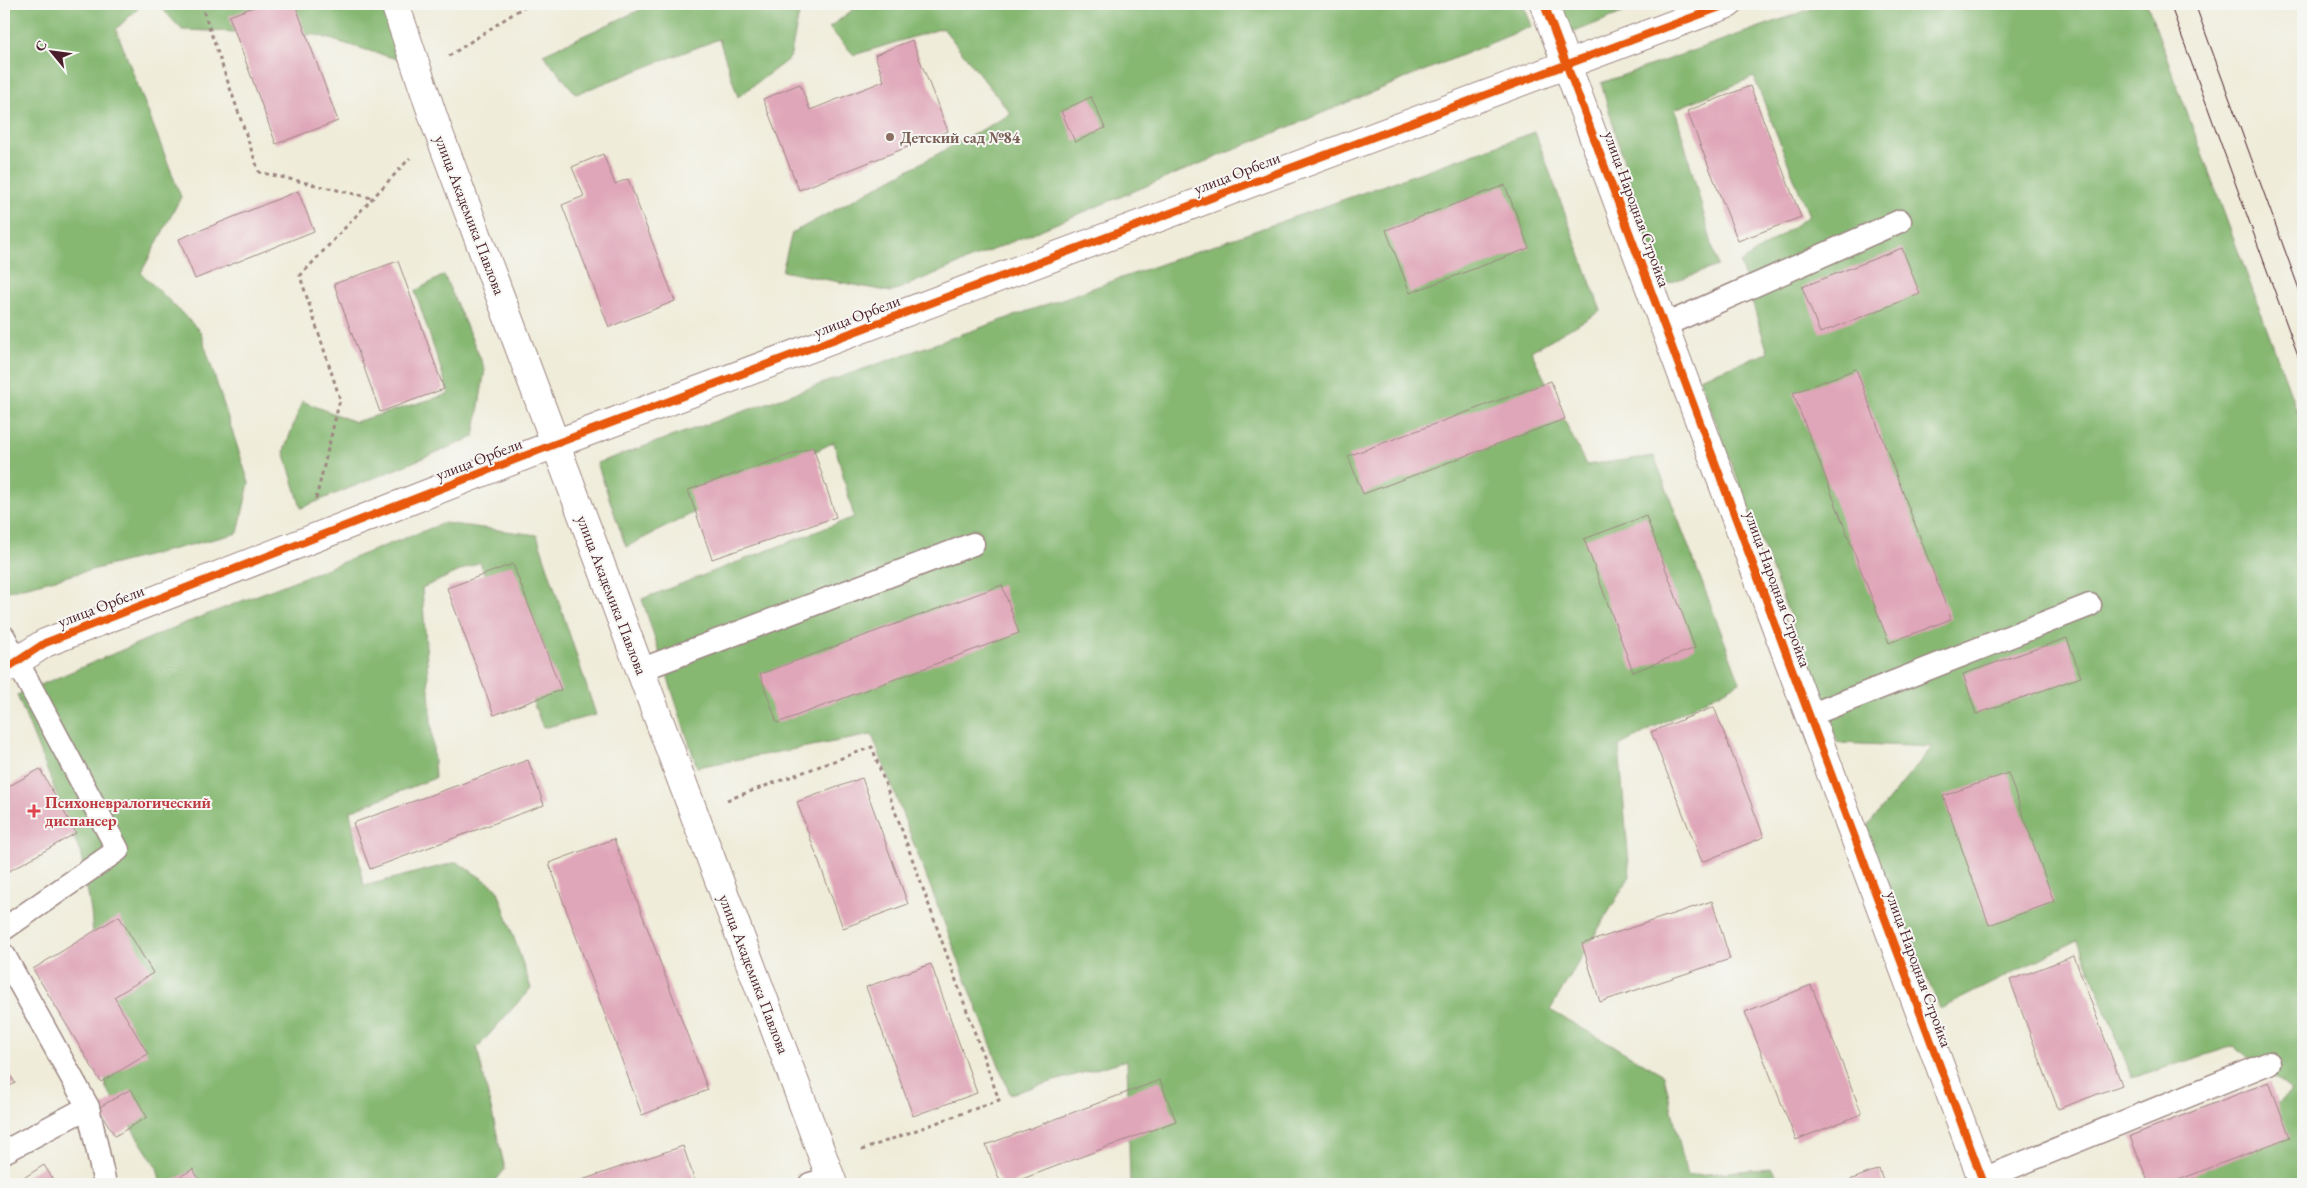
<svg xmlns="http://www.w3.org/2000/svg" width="2307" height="1188" font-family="'EB Garamond',serif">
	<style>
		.forest { fill: #86b872; stroke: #686c4e }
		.building { fill: #dfa5b8 }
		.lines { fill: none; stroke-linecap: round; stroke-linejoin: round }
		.lane-casing { stroke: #9c8682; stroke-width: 25 }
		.street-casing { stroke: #9c8682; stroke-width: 30 }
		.path { stroke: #9c8682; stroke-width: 3; stroke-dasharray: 4 4; stroke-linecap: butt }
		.lane { stroke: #fff; stroke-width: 22 }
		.street { stroke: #fff; stroke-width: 28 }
		.tram { stroke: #4a1f2b; stroke-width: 1 }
		.cycleway-casing { stroke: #f6f6f2; stroke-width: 11 }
		.cycleway { stroke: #e8590c; stroke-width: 8 }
		.education-dot { fill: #8d6e63; stroke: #f6f6f2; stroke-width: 2 }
		.health-dot { fill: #e0444e; stroke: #f6f6f2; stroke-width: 2 }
		.labels { text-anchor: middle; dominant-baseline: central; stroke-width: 4; stroke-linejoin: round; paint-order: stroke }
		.education-label { font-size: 16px; font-weight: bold; fill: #785e54; stroke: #f6f6f2; text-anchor: start }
		.street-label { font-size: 16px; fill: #4a1f2b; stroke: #f6f6f2 }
		.health-label { font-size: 16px; font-weight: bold; fill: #be3a42; stroke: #f6f6f2; text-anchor: start }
	</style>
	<rect width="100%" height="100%" fill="#f6f6f2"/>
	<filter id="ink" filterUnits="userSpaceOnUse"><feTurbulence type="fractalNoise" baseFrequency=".02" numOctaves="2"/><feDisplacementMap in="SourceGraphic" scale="10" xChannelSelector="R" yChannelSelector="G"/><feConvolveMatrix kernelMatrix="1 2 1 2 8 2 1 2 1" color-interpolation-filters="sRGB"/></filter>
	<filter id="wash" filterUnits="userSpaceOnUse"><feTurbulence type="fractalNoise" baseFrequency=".0096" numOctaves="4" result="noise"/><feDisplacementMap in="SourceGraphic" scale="20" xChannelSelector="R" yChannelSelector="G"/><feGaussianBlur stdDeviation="1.12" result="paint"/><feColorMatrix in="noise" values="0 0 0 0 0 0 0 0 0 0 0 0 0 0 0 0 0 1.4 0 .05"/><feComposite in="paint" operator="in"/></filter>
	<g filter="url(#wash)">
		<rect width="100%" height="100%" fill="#efecd9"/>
		<path class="forest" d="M4,4H143L116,29L181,197L141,273L200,331L249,483L238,533L4,592Z
			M158,4H382L400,60L316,35L182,30Z
			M653,4H801L790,58L738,97L719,39L576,94L543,54Z
			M860,4H1523L1532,26L891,292L782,271L792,233L1011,114L943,28L854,55L829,28Z
			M1555,4H1644L1567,35Z
			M1825,4H2147L2303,427V1184H2180L2292,1091L2234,1046L2132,1078L2078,940L1940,1009L1865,829L1932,747L1838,743L1699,378L1768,353L1740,263L1809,216L1754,77L1675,109L1718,266L1660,286L1601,83Z
			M1535,132L1601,311L1531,351L1586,465L1654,456L1740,682L1619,746L1630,876L1550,1010L1664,1075L1687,1176L1771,1168L1784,1184H1130L1127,1060L1010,1094L872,735L697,767L642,599L854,517L834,442L626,547L597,463Z
			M444,275L485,369L474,437L301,508L284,451L302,401L355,422L449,394L415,291Z
			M444,523L537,535L596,715L543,728L480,562L422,588L435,778L350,811L364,886L457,862L497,888L531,988L477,1048L505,1169L493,1184H161L157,1168L106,1088L91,911L81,855L17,695L185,623Z"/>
		<g id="blocks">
			<path class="building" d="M262,4H295L338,121L276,144L229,16Z
				M912,40L948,131L799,190L763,99L800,84L810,110L884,81L875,55Z
				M1750,86L1801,217L1738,241L1687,111Z
				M1091,97L1105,128L1075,142L1061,111Z
				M603,154L615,184L628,179L675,301L609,327L562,205L584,196L572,167Z
				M1505,185L1529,248L1410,293L1386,230Z
				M298,191L314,231L195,279L179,239Z
				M1902,248L1920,294L1820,333L1802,287Z
				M398,261L444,389L380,412L334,284Z
				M1856,369L1951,619L1889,643L1793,393Z
				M1551,381L1565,419L1363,494L1348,456Z
				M813,447L836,517L712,559L688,490Z
				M1646,516L1695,648L1633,672L1584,539Z
				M513,564L561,690L494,715L447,588Z
				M1002,585L1019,633L777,723L760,674Z
				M2067,638L2081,677L1976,714L1963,674Z
				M1714,707L1764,837L1702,862L1651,732Z
				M528,760L544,805L370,869L353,823Z
				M40,769L76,833L4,874V789Z
				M2008,773L2054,902L1989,925L1943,796Z
				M862,778L908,904L843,928L797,802Z
				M614,839L708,1090L642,1115L549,863Z
				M1712,901L1730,959L1600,1002L1582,944Z
				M119,916L153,973L114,997L148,1054L101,1082L33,969Z
				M2074,956L2122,1085L2058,1109L2010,980Z
				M931,964L977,1093L913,1116L866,987Z
				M1811,985L1862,1114L1796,1140L1745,1012Z
				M4,1064L15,1083L4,1090Z
				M1160,1080L1176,1121L1009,1184H1001L986,1145Z
				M2269,1082L2290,1137L2168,1184H2149L2130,1136Z
				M131,1089L147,1117L115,1136L98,1108Z
				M683,1146L696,1184H570Z
				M44,1165L56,1184H14Z
				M193,1169L202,1184H167Z
				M1879,1169L1884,1184H1839Z"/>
		</g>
	</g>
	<g filter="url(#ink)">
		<use href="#blocks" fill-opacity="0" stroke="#9c8682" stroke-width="1"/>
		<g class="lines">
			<g class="lane-casing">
				<path id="lane" d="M1665,325L1900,221
					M4,637L118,850L4,929
					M640,670L973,544
					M1810,715L2090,605
					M4,955L88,1107L105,1184
					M4,1152L88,1107
					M1983,1179L2269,1063
					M810,1184L830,1178"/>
			</g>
			<g class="street-casing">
				<path id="street" d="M395,4L437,128L833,1184
					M1544,4L1984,1184
					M4,670L45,643L555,444L1728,4"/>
			</g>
			<path class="path" d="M201,4L259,172L372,198
				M449,56L528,4
				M316,499L340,399L300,276L410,158
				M727,800L872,747L999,1100L859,1151"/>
			<use href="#lane" class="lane"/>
			<use href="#street" class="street"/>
			<path class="tram" d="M2170,4L2303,369
				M2195,4L2303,300"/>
			<g class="cycleway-casing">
				<path id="cycleway" d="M1544,4L1984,1184
					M4,670L45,643L555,444L1728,4"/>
			</g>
			<use href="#cycleway" class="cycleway"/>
		</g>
	</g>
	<circle class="education-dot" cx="890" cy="137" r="5"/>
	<path class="health-dot" d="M31.5 803.5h5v5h5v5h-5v5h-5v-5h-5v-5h5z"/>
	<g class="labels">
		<g class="education-label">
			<text x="900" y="137">Детский сад №84</text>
		</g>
		<g class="street-label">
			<text transform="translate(1237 173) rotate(-21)">улица Орбели</text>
			<text transform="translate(1637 209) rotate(70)">улица Народная Стройка</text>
			<text transform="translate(470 215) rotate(69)">улица Академика Павлова</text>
			<text transform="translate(857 316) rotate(-21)">улица Орбели</text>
			<text transform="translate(479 459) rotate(-21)">улица Орбели</text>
			<text transform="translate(1778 589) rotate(70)">улица Народная Стройка</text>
			<text transform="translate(612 595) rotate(69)">улица Академика Павлова</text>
			<text transform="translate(101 606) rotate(-21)">улица Орбели</text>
			<text transform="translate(1919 969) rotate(70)">улица Народная Стройка</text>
			<text transform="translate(754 974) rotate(69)">улица Академика Павлова</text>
		</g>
		<g class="health-label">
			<text x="45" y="802">Психоневралогический<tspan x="45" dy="18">диспансер</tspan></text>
		</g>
	</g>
	<rect width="2307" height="1188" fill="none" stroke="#f6f6f2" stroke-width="20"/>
	<g transform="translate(52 52) rotate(299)" stroke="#f6f6f2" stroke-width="4" paint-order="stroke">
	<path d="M0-4L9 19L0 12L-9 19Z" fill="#4a1f2b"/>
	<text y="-8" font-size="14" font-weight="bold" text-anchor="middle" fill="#4a1f2b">С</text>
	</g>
</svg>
